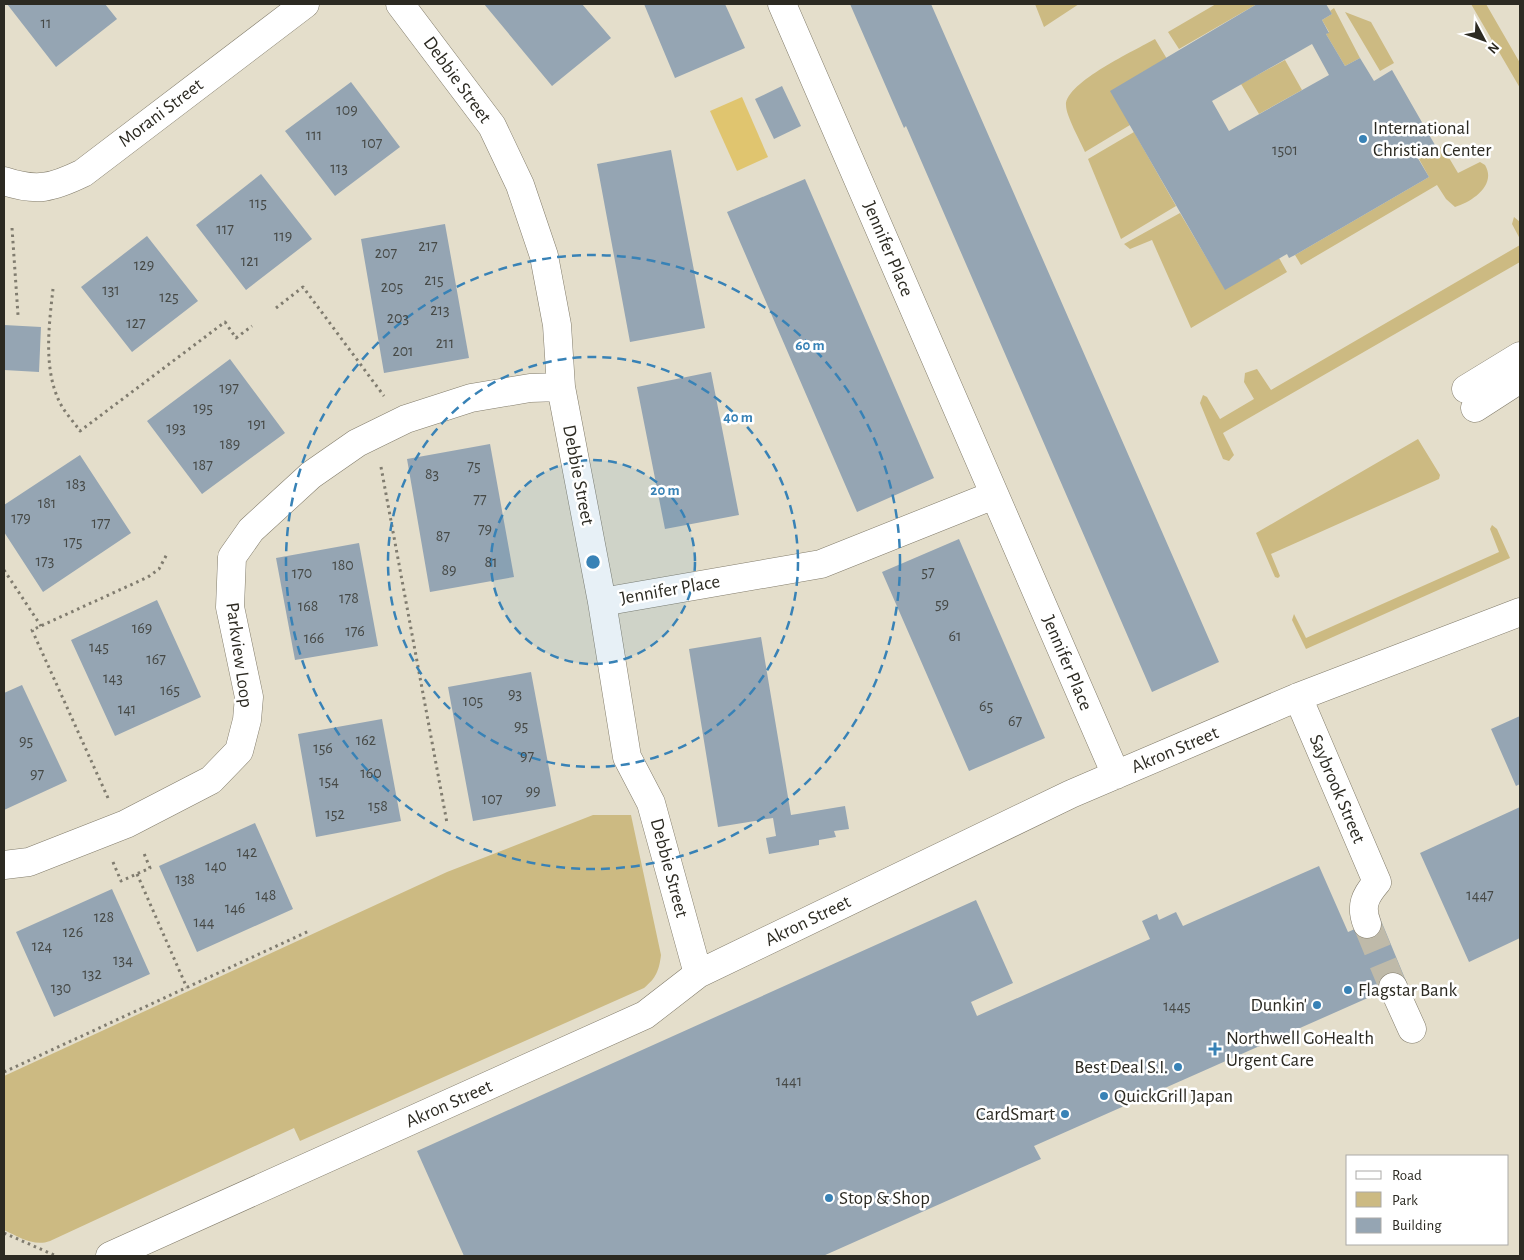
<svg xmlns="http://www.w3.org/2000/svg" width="1524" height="1260" font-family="'Alegreya Sans',sans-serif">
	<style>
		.green { fill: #ccba82 }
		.water { fill: #e0c56f }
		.building { fill: #95a5b3; fill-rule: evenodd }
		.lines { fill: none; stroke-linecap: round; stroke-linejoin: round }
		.minor-tunnel { stroke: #bfbaa9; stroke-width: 28; stroke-dasharray: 28 14; stroke-linecap: butt }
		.minor-casing { stroke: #827c6b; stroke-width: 29 }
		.path { stroke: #807c6f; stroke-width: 3; stroke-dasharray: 2.5 4; stroke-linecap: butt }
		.minor { stroke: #fff; stroke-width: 28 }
		.ring { fill: none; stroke: #3882b6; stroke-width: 2.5; stroke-dasharray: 9 6 }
		.poi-dot { fill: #3882b6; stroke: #fff; stroke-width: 2 }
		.labels { text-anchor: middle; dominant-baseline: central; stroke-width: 5; stroke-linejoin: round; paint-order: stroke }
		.number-label { font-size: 16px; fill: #464946 }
		.street-label { font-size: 19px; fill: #2c2a22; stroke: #fff }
		.poi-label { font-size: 19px; fill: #2c2a22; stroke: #fff; text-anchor: start }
		.centre { fill: #3882b6; stroke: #fff; stroke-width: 2.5 }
		.ring-label { font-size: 15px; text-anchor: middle; font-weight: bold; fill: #3882b6; stroke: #fff; stroke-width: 5; stroke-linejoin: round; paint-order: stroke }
	</style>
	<rect width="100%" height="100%" fill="#e4decb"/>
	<path class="green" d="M1035,4H1079L1044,27Z
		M1216,4H1257L1179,49L1168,32Z
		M1471,4H1486L1520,63V88Z
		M1334,8L1360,58L1345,66L1326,34L1329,32L1322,20L1332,14L1330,11Z
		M1345,12L1371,22L1394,63L1380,71Z
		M1155,39L1167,59L1130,125L1085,152C1080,140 1066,116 1066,105C1066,82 1136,50 1155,39Z
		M1285,60L1302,90L1259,114L1241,84Z
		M1134,132L1176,206L1121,239L1088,159Z
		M1442,146L1458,173L1480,162L1485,165C1497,185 1472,202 1455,207L1446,199L1437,185L1301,265L1295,255L1429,177L1419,159Z
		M1180,213L1225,289L1279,258L1287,272L1191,328L1152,240L1130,249L1124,244Z
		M1514,217L1520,222V239L1512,224Z
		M1520,245V262L1223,433L1234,455L1229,461L1223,459L1200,403L1203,395L1207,397L1220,419L1254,399L1244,382L1245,373L1257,369L1271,390Z
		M1418,439L1440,475L1439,479L1271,554L1280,576L1278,578L1275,577L1256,533Z
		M1492,525L1497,529L1510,558L1306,649L1292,620L1294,614L1306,638L1499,552L1490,529Z
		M593,815H631L661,955C659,971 656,978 644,988L300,1141L294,1128L50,1241C34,1247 19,1237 4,1230V1076L447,872Z"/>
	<path class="water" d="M742,97L768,157L737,171L710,111Z"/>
	<path class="building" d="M7,4H105L117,19L56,67Z
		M484,4H582L611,38L552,86Z
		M644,4H725L745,48L675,78Z
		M850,4H931L1219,662L1152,692L906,126L904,128Z
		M1257,4H1326L1332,14L1322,20L1329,33L1326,34L1345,66L1360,58L1374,81L1392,70L1435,145L1416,155L1429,177L1295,255L1289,258L1287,254L1225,290L1110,91ZM1312,44L1329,75L1229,131L1212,101Z
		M351,82L400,147L335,196L285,131Z
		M782,86L801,126L774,139L755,99Z
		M671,150L705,328L630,342L597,164Z
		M261,174L312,239L246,290L196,225Z
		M805,179L934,478L857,512L727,212Z
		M445,224L469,358L384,373L361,239Z
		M147,236L198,301L132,352L81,287Z
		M4,325L41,327L39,372L4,370Z
		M230,359L285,433L202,494L147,421Z
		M711,372L739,515L665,529L637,387Z
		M490,444L514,577L430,592L407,459Z
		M80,455L131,533L43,592L4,532V505Z
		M959,539L1045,738L969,771L882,572Z
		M359,543L378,646L295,660L276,558Z
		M157,600L201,697L115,736L71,640Z
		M761,637L791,815L845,806L849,829L834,831L836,837L819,840V845L769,854L766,838L776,836L773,818L718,827L689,649Z
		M531,672L556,806L473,821L448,687Z
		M22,685L67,781L4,810V693Z
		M1520,716V784L1516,786L1491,729Z
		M382,719L401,821L316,837L298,734Z
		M1520,807V938L1469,962L1420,853Z
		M255,823L293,909L197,952L159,866Z
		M1319,866L1348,932L1380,918L1406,981L1034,1146L1041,1159L823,1256H464L417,1151L976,900L1013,983L971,1002L977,1016L1150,939L1142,921L1157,914L1159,920L1176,912L1183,926Z
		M112,889L150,974L54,1017L16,932Z"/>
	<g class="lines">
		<path class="minor-tunnel" d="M1367,924L1393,987"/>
		<g class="minor-casing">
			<path id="minor" d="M400,4L492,126L520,185L544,256L557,325L561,387L602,602L627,757L651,803L698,974
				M782,4L1116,775
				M4,181C37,192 52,188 83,173L305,4
				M1466,389L1520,356
				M1475,408L1520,379
				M602,602L821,564L994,495
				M1298,697L1377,882C1365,896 1360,906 1367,924
				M4,865L29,862L126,824L211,780L239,751L247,720L249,697L230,607L232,557L251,530L311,475L357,443L406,419L471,398L530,388L561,387
				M1393,987L1412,1029
				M110,1256L645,1015L698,974L1071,794L1298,697L1520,612"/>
		</g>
		<path class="path" d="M12,228L18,315
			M53,289C49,325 43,369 60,403C65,413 74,422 80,431L225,322L236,338L252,326
			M276,308L303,287L384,396
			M381,467L447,823
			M4,570L41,626
			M108,798L32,630L148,577L159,569L167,554
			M113,862L121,881L150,868L143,851
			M137,874L187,988
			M4,1072L309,931
			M4,1233L54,1255"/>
		<use href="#minor" class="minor"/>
	</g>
	<circle cx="593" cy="562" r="102" fill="#3882b6" fill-opacity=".12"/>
	<g class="ring">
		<circle cx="593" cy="562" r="102"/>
		<circle cx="593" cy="562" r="205"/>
		<circle cx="593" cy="562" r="307"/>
	</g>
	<g class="poi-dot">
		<circle cx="1363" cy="139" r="5"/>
		<circle cx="1348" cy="990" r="5"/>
		<circle cx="1317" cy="1005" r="5"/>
		<path d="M1212.5 1041.5h5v5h5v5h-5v5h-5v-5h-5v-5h5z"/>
		<circle cx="1178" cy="1067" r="5"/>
		<circle cx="1104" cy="1096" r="5"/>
		<circle cx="1065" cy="1114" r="5"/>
		<circle cx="829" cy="1198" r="5"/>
	</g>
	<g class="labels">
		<g class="number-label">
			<text x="46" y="23">11</text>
			<text x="347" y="110">109</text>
			<text x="314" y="135">111</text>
			<text x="372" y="143">107</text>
			<text x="1285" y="150">1501</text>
			<text x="339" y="168">113</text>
			<text x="258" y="203">115</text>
			<text x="225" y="229">117</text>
			<text x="283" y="236">119</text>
			<text x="428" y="246">217</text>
			<text x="386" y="253">207</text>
			<text x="250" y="261">121</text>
			<text x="144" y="265">129</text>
			<text x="434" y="280">215</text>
			<text x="392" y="287">205</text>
			<text x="111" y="290">131</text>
			<text x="169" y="297">125</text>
			<text x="440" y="310">213</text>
			<text x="398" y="318">203</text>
			<text x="136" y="323">127</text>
			<text x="445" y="343">211</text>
			<text x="403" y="351">201</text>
			<text x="229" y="388">197</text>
			<text x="203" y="408">195</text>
			<text x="257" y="424">191</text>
			<text x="176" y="428">193</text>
			<text x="230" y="444">189</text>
			<text x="203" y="465">187</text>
			<text x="474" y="466">75</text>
			<text x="432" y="474">83</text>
			<text x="76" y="484">183</text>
			<text x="480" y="499">77</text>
			<text x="47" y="503">181</text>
			<text x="21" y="518">179</text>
			<text x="101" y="523">177</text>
			<text x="485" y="529">79</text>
			<text x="443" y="536">87</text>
			<text x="73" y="542">175</text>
			<text x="45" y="561">173</text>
			<text x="491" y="562">81</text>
			<text x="343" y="565">180</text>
			<text x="449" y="570">89</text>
			<text x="928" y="572">57</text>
			<text x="302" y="573">170</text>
			<text x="349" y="598">178</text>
			<text x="942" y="604">59</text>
			<text x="308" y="606">168</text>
			<text x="142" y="628">169</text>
			<text x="355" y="631">176</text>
			<text x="955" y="636">61</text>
			<text x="314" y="638">166</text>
			<text x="99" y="647">145</text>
			<text x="156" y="659">167</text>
			<text x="113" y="678">143</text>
			<text x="170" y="690">165</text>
			<text x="515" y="694">93</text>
			<text x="473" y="701">105</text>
			<text x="986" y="706">65</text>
			<text x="127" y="709">141</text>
			<text x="1015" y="721">67</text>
			<text x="521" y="726">95</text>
			<text x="366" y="740">162</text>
			<text x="26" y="741">95</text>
			<text x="323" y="748">156</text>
			<text x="527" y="756">97</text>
			<text x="371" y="773">160</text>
			<text x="37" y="774">97</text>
			<text x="329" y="781">154</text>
			<text x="533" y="791">99</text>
			<text x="492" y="799">107</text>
			<text x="378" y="806">158</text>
			<text x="335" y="814">152</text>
			<text x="247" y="852">142</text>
			<text x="216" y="866">140</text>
			<text x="185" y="879">138</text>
			<text x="266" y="895">148</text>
			<text x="1480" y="895">1447</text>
			<text x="235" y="908">146</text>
			<text x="104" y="917">128</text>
			<text x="204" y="922">144</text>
			<text x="73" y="932">126</text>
			<text x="42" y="946">124</text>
			<text x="123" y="960">134</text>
			<text x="92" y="974">132</text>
			<text x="61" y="988">130</text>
			<text x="1177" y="1006">1445</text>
			<text x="789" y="1081">1441</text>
		</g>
		<g class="street-label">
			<text transform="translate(457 80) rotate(54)">Debbie Street</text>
			<text transform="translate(161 113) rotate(-37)">Morani Street</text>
			<text transform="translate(888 249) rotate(67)">Jennifer Place</text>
			<text transform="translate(578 475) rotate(79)">Debbie Street</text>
			<text transform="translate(670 590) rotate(-10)">Jennifer Place</text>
			<text transform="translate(239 655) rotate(82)">Parkview Loop</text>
			<text transform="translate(1067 663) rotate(67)">Jennifer Place</text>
			<text transform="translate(1175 750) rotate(-23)">Akron Street</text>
			<text transform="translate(1337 789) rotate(67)">Saybrook Street</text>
			<text transform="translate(669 868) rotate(75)">Debbie Street</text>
			<text transform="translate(808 921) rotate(-26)">Akron Street</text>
			<text transform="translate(449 1104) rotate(-24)">Akron Street</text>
		</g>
		<g class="poi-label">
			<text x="1373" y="128">International<tspan x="1373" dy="22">Christian Center</tspan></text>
			<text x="1358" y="990">Flagstar Bank</text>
			<text x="1307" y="1005" text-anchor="end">Dunkin'</text>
			<text x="1226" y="1038">Northwell GoHealth<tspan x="1226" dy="22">Urgent Care</tspan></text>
			<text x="1168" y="1067" text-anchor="end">Best Deal S.I.</text>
			<text x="1114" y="1096">QuickGrill Japan</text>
			<text x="1055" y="1114" text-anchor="end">CardSmart</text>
			<text x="839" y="1198">Stop &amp; Shop</text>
		</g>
	</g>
	<circle cx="593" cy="562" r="8" class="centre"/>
	<g class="ring-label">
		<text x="810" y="350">60 m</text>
		<text x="738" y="422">40 m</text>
		<text x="665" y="495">20 m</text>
	</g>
	<rect width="1524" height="1260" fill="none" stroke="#2c2a22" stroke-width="10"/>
	<rect x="1346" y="1155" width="162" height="90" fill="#ffffff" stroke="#abaaa7"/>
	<rect x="1356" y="1171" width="25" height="8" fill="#ffffff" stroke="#abaaa7"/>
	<text x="1392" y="1180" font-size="15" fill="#2c2a22">Road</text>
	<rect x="1356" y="1192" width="25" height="15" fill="#ccba82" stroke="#abaaa7"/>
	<text x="1392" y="1205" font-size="15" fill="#2c2a22">Park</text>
	<rect x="1356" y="1218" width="25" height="15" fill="#95a5b3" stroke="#abaaa7"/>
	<text x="1392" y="1230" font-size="15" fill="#2c2a22">Building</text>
	<g transform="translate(1484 40) rotate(131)" stroke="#ffffff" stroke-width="4" paint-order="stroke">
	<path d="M0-4L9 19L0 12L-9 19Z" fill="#2c2a22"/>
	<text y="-8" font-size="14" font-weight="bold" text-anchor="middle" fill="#2c2a22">N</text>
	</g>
</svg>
